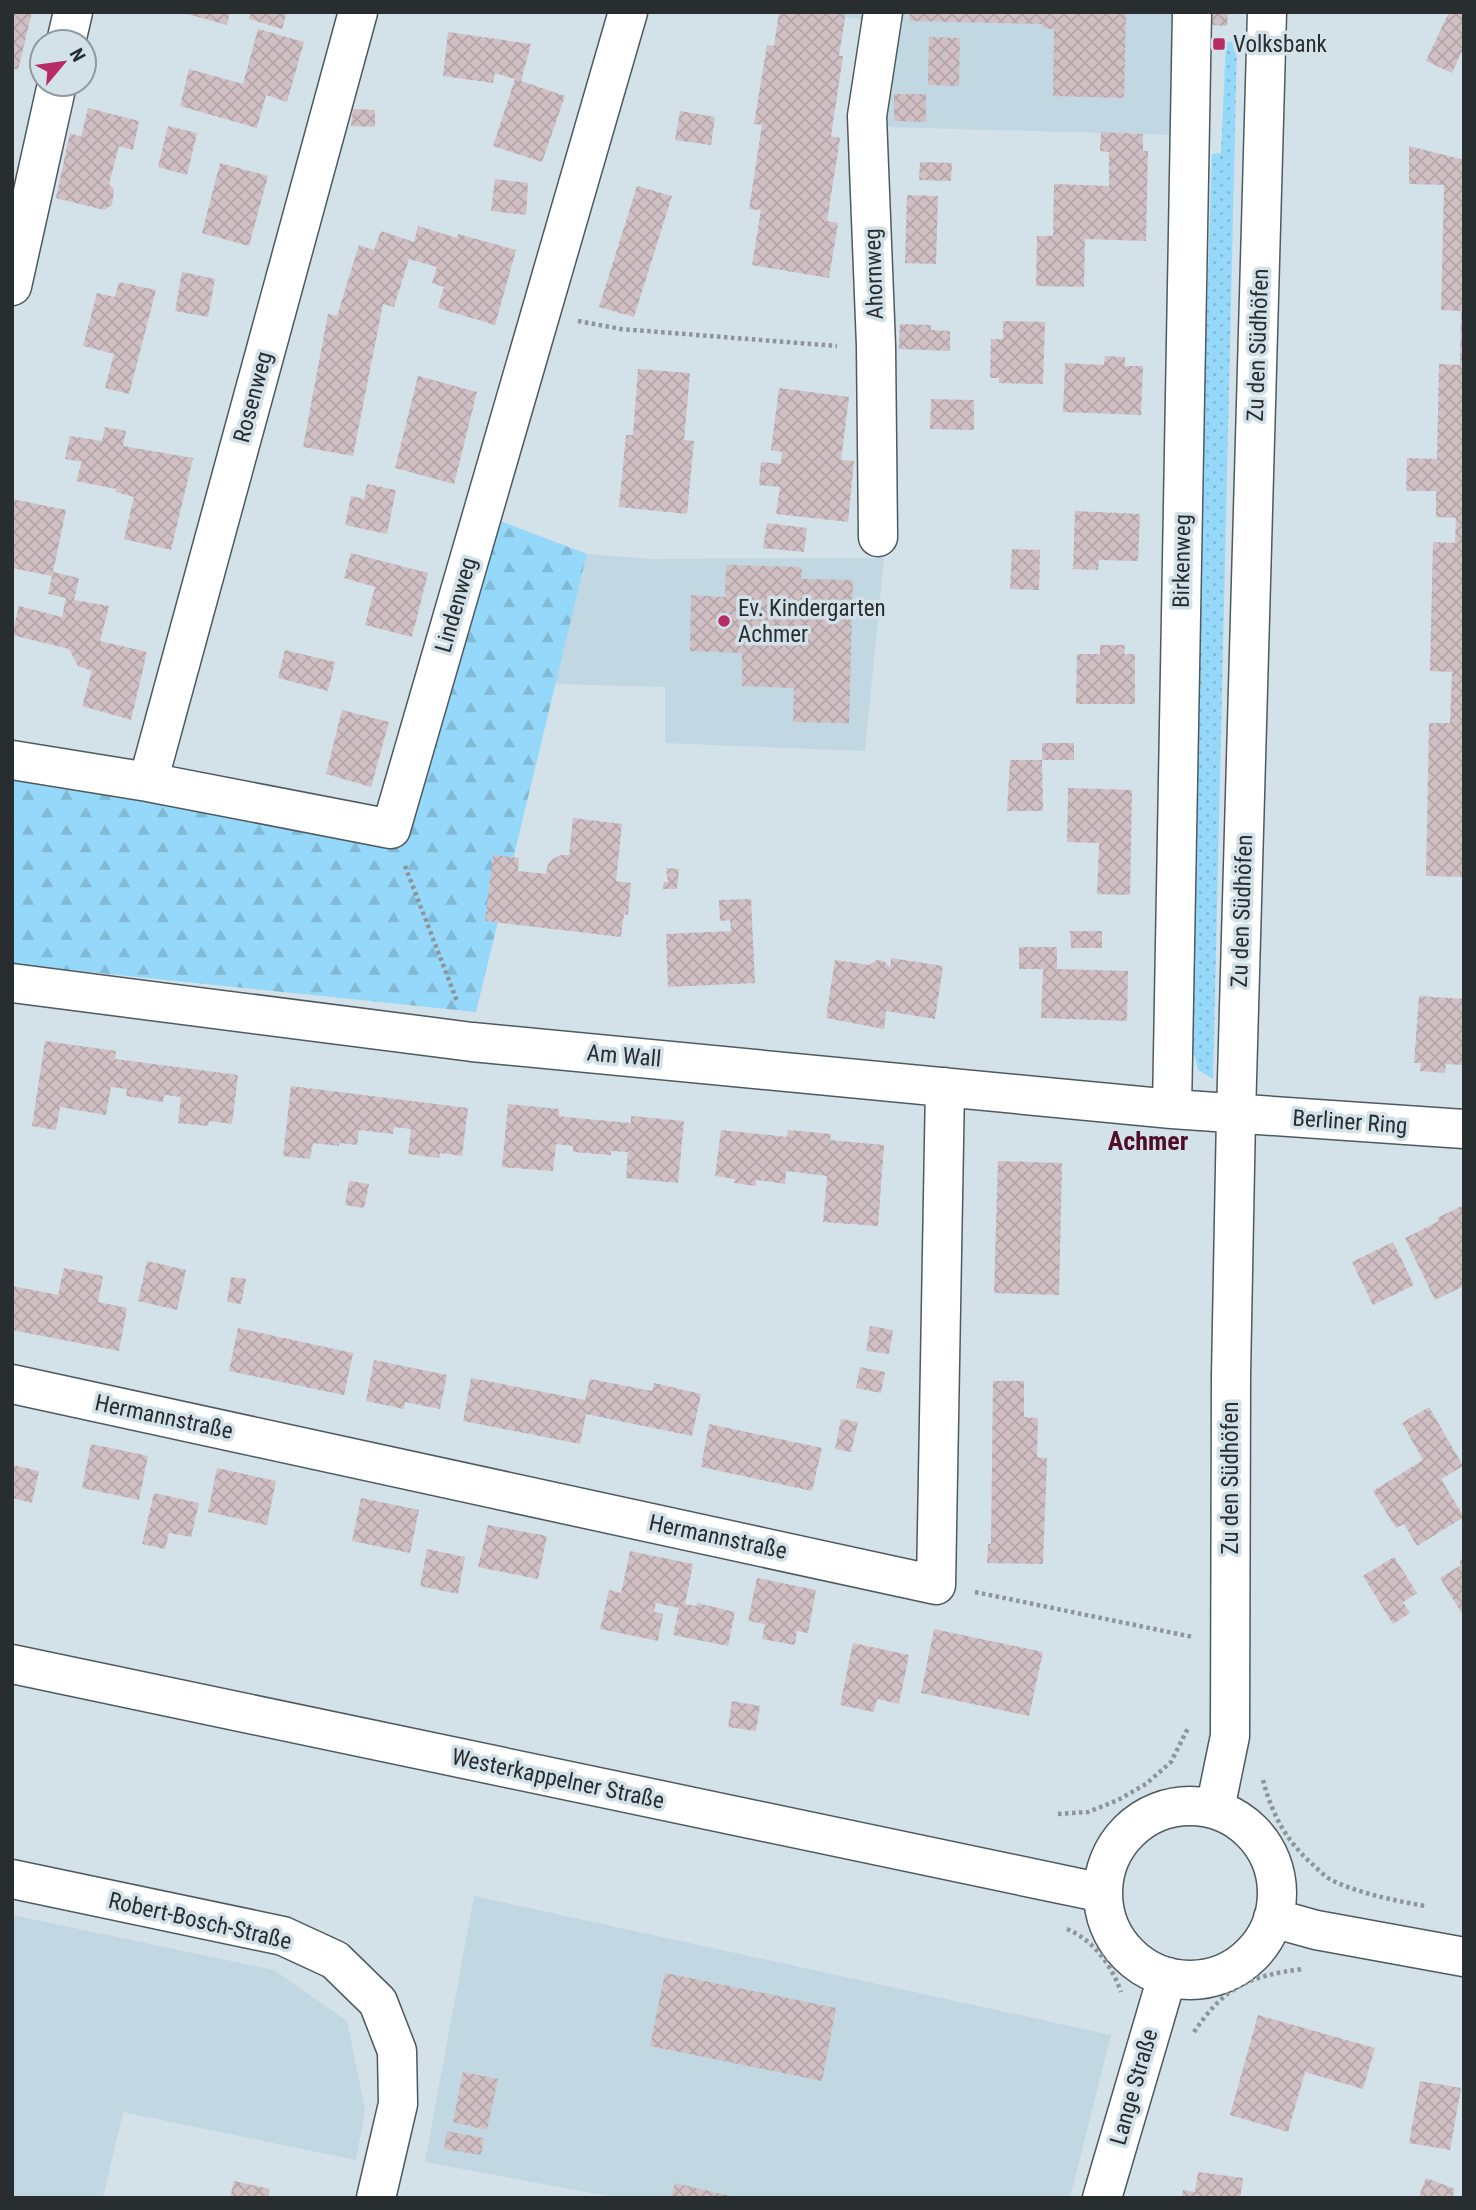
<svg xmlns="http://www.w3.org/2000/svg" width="1476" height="2210" font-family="'Roboto Condensed',sans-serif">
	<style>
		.built { fill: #c1d7e2 }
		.grass { fill: url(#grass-dots) }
		.forest { fill: url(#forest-firs) }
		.building { fill: url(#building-cross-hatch) }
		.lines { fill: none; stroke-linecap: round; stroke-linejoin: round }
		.minor-casing { stroke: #4e5a60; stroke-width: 41 }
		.major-casing { stroke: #4e5a60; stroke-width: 41 }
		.path { stroke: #8b959a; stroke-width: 4.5; stroke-dasharray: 3.5 3.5; stroke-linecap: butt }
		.minor { stroke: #fff; stroke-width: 38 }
		.major { stroke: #fff; stroke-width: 38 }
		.poi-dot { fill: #b72c65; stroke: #d3e1e8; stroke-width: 2.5 }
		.labels { text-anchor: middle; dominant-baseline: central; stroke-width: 7; stroke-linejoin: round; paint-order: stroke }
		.poi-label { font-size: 23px; fill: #282d30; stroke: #d3e1e8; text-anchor: start }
		.street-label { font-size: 23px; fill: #282d30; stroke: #d3e1e8 }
		.quarter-label { font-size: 26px; font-weight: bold; fill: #500d28; stroke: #d3e1e8 }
	</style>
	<defs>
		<pattern id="grass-dots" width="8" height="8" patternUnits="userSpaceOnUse" patternTransform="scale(1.75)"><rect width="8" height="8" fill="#95d8f9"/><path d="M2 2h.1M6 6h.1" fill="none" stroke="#80bad6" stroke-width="1.8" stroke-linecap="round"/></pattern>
		<pattern id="forest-firs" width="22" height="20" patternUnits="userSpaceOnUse" patternTransform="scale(1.75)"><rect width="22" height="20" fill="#95d8f9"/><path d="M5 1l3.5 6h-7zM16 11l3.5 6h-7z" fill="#80bad6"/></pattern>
		<pattern id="building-cross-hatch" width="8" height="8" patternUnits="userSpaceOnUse" patternTransform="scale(1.75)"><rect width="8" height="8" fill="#d0c0c4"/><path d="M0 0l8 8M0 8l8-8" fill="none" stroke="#b3a5a9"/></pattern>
	</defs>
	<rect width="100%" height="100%" fill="#d3e1e8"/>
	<path class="built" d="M819,12H1175L1174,135L852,126L868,21Z
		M587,554L651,559L884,558L865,751L665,743V687L555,684Z
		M474,1896L1111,2035L1070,2198H618L425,2162Z
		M12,1915L274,1970L347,2021L365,2109L356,2160L123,2112L103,2198H12Z"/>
	<path class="grass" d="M1226,42H1237L1213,1079L1198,1070L1190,1036L1185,997L1212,154L1221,153Z"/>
	<path class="forest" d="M500,521L587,554L476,1012L12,964V774L400,838Z"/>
	<path class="building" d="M12,12H32L18,70L12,68Z
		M187,12H230L227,25L187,14Z
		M251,12H287L282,29L249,19Z
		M779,12H846L839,56H843L831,136L840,138L827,221L838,223L829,278L752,265L761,210L749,209L762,125L754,124L767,45L774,46Z
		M910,12H1126L1124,98L1053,96L1054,29L1042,28L1043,24L909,21Z
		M1211,12H1228L1227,26L1210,25Z
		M1449,12H1464V47L1452,73L1426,61Z
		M258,29L304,42L287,102L266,95L257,128L180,106L189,69L243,84Z
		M448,32L531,44L521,81L565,96L542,162L493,146L515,79L495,73L493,83L443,76Z
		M929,37L960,38L959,86L928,85Z
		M894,94H926V122L894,121Z
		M88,108L139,121L133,150L119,146L109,184L114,189L112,205L104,210L56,198L70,133L81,137Z
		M353,109L375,110V127L351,126Z
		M680,111L715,117L711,145L675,140Z
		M168,126L197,133L187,175L158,167Z
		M1101,132L1143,134V151H1148L1146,241L1085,239L1084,287L1036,286L1037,236H1053L1054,184L1109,186V152L1100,151Z
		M1409,146L1464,160V877L1426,876L1429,723H1450L1452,672L1430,671L1433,542L1455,543L1456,518L1436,517V491H1406L1407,458L1437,459L1439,364L1460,365L1461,311L1441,310L1444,185L1409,184Z
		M920,162L952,163L951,181L919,180Z
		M220,163L268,176L249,246L202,233Z
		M495,179L528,183L526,215L491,211Z
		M637,186L672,196L634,317L599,307Z
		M907,195L938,196L936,264L905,263Z
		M418,226L457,238L458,234L516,250L495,325L438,308L444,287L432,283L437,267L409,259L394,307L383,304L353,456L303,447L328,314L337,316L359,245L374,250L381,231L414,242Z
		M182,272L215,279L208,317L175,311Z
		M119,282L156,290L129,394L105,388L114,354L83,346L97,293L115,297Z
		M1003,321L1045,322L1043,384L999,383V378H990L991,339H1003Z
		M900,324L931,325V330L950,331V351L899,349Z
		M1105,356L1125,357V366H1143L1141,415L1063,412L1065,363L1104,365Z
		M638,369L690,373L684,440L694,441L687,514L619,507L626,435H633Z
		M418,376L477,392L454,484L395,468Z
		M779,388L849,397L841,460L854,461L848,522L776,514L780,487L759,485L761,462L781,464L782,452L771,450Z
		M931,399L974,400V430L930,429Z
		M105,427L126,431L123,446L193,458L171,550L124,539L134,497L116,492V489L76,481L82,462L65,459L70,436L102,441Z
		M367,484L396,490L387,534L345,525L351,496L364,499Z
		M12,499L66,510L53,572L79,578L74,600L109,606L100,641L147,652L131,720L82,706L92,671L78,666L69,649L12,635L19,606L62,617L66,598L48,594L52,576L12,568Z
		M1075,511L1140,514L1138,561L1099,560L1098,570L1073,569Z
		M767,523L807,528L804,552L763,548Z
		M1012,549L1040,550L1039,590L1010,589Z
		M351,553L428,573L412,637L365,625L375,587L344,578Z
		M726,565L802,567L801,579L853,580L849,723L793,722L794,688L742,686V653L690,651L691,595L725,597Z
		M1100,645H1125L1124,654H1135V704H1076L1077,654H1100Z
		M285,650L335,662L328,691L278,678Z
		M342,710L389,722L371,787L326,774Z
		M1042,743H1074V760H1042Z
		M1010,760H1042L1043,811H1007Z
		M1068,788L1132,790L1130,895L1097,894L1099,843L1067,842Z
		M573,818L622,824L616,881L631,883L628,915L624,914L621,937L485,921L493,855L519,858L518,871L546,874L548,864L553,859L561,855H569Z
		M666,868L679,869L677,889H663L664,882H668Z
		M751,899L755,983L668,987L666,934L731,931L730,920L720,921L719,900Z
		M1070,931H1102V948H1071Z
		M1019,947H1057V969L1128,971L1127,1021L1041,1018L1043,969H1019Z
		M891,958L943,966L935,1019L886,1011L884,1029L826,1018L835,960L869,965L877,960L884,961L890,968Z
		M1419,996L1464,999V1065L1446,1064L1445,1073L1420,1071L1421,1063H1414Z
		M45,1041L116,1051L115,1059L238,1075L232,1124L209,1121L208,1126L178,1123L181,1097L164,1095L163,1102L126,1096L127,1089L111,1087L106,1115L60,1107L56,1130L32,1126Z
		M291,1086L468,1108L462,1156L440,1153L439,1158L408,1154L411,1129L394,1127L393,1134L359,1130L357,1145L339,1143V1146L313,1143L310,1159L283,1156Z
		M508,1104L559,1109V1116L576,1118L631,1123V1116L684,1121L678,1183L626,1178L628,1152L611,1151V1155L573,1152V1146L556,1144L553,1171L502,1167Z
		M721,1130L787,1137L788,1130L831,1134L830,1140L884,1145L878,1226L823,1222L827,1176L786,1171L785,1184L756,1180V1186L734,1183L735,1179L715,1176Z
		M998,1161L1062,1163L1059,1295L994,1293Z
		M349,1181L369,1184L364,1208L345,1205Z
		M1464,1205V1286L1435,1300L1405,1238L1439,1221L1437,1218Z
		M1393,1242L1414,1285L1373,1305L1352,1262Z
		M147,1261L186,1270L177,1310L138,1301Z
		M64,1268L103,1276L98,1302L127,1308L119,1351L12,1330V1286L58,1295Z
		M231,1277L246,1279L241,1304L227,1302Z
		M870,1326L893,1330L889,1354L866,1351Z
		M238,1328L353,1353L344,1395L229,1371Z
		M374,1360L447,1375L440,1409L405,1402L404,1409L366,1401Z
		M860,1367L885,1372L881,1393L856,1388Z
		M471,1378L585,1400L590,1379L652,1391L654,1383L701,1394L692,1436L586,1414L580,1444L463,1421Z
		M993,1381H1024V1417L1038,1418L1037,1457L1047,1458L1043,1564L987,1563L988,1544H991Z
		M1429,1407L1463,1466L1441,1479L1464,1517L1417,1546L1404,1524L1396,1528L1373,1491L1423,1460L1402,1423Z
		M841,1419L858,1422L851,1452L835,1449Z
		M709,1424L822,1448L812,1491L701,1467Z
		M91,1444L148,1456L139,1500L82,1488Z
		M12,1465L39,1471L32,1503L12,1498Z
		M217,1468L276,1481L267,1525L208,1512Z
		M154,1493L199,1503L191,1537L169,1533L165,1549L142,1544Z
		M361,1498L419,1510L410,1553L352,1541Z
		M488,1525L547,1536L538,1579L478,1567Z
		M427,1549L465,1557L458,1594L420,1586Z
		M630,1551L693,1564L685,1604L697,1606V1603L735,1612L728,1646L673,1635L679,1608L656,1603L654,1612L663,1614L658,1641L600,1629L609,1590L621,1593Z
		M1394,1557L1417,1593L1403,1602L1410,1613L1393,1624L1363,1576Z
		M1464,1558V1617L1440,1578L1461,1565L1459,1561Z
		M757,1578L816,1590L808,1633L797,1631L795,1645L762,1639L765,1624L748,1621Z
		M934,1629L1043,1652L1029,1716L921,1693Z
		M853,1643L909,1655L899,1704L877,1699L874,1712L840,1705Z
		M732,1701L760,1706L756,1731L728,1727Z
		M665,1973L836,2008L822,2081L650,2046Z
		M1258,2015L1375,2048L1363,2089L1305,2072L1288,2132L1230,2115Z
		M463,2072L498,2079L487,2130L453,2122Z
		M1420,2081L1461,2088L1450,2150L1409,2143Z
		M447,2131L484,2138L481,2155L444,2149Z
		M1198,2172L1243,2178L1240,2198H1182L1183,2190L1195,2192Z
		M1426,2178L1455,2189L1452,2198L1419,2196Z
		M234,2181L270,2189L268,2198H230Z
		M675,2183L735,2197L734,2198H671Z"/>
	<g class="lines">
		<g class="minor-casing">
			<path id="minor" d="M66,42L73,12
				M12,286L57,84
				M878,537L876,346L867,116L883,12
				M12,760L148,782L391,829L628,12
				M148,782L358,12
				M12,983L472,1042L1172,1109L1464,1129
				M1172,1109L1192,12
				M12,1384L936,1585L945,1087
				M1215,1809L1230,1736L1231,1376L1236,1115L1267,12
				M12,1879L283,1936L335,1960L378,2002L397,2051L398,2104L376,2198
				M1102,2198L1167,1977"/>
		</g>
		<g class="major-casing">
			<path id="major" d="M12,1664L1103,1893
				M1103 1893a87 87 0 1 1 174 0a87 87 0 1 1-174 0Z
				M1273,1918L1316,1930L1464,1957"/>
		</g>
		<path class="path" d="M578,321L621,329L837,346
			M405,866L457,1001
			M975,1592L1193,1637
			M1263,1780C1272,1814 1285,1839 1311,1863C1317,1868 1324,1876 1331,1880C1361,1894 1393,1900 1425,1906
			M1058,1814L1088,1812L1118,1800L1146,1784L1171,1762L1188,1728
			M1067,1929C1093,1940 1111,1964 1121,1992
			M1194,2032C1225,1986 1249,1976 1303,1969"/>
		<use href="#minor" class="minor"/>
		<use href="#major" class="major"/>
	</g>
	<g class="poi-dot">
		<rect x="1212" y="37" width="14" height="14" rx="3.5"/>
		<circle cx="724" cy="621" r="7"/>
	</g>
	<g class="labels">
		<g class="poi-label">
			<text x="1233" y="44">Volksbank</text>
			<text x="738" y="608">Ev. Kindergarten<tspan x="738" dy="26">Achmer</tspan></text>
		</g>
		<g class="street-label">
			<text transform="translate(874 274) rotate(-92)">Ahornweg</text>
			<text transform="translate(1258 345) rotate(-88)">Zu den Südhöfen</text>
			<text transform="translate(253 397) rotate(-75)">Rosenweg</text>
			<text transform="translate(1182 561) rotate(-89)">Birkenweg</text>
			<text transform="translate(456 605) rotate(-74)">Lindenweg</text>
			<text transform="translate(1242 911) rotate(-88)">Zu den Südhöfen</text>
			<text transform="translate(624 1056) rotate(5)">Am Wall</text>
			<text transform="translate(1350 1122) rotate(4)">Berliner Ring</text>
			<text transform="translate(164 1417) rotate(12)">Hermannstraße</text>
			<text transform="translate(1230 1478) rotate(-90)">Zu den Südhöfen</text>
			<text transform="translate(718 1537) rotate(12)">Hermannstraße</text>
			<text transform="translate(558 1779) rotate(12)">Westerkappelner Straße</text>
			<text transform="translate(200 1921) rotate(13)">Robert-Bosch-Straße</text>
			<text transform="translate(1134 2087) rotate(-74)">Lange Straße</text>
		</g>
		<g class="quarter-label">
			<text x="1148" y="1141">Achmer</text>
		</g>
	</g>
	<rect width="1476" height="2210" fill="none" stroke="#282d30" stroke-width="28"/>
	<g transform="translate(63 63) rotate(61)"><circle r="33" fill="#d3e1e8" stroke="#8f999e" stroke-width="2"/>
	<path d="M0-5L12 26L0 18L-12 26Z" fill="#b72c65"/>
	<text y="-10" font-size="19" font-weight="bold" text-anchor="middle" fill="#282d30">N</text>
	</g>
</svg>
